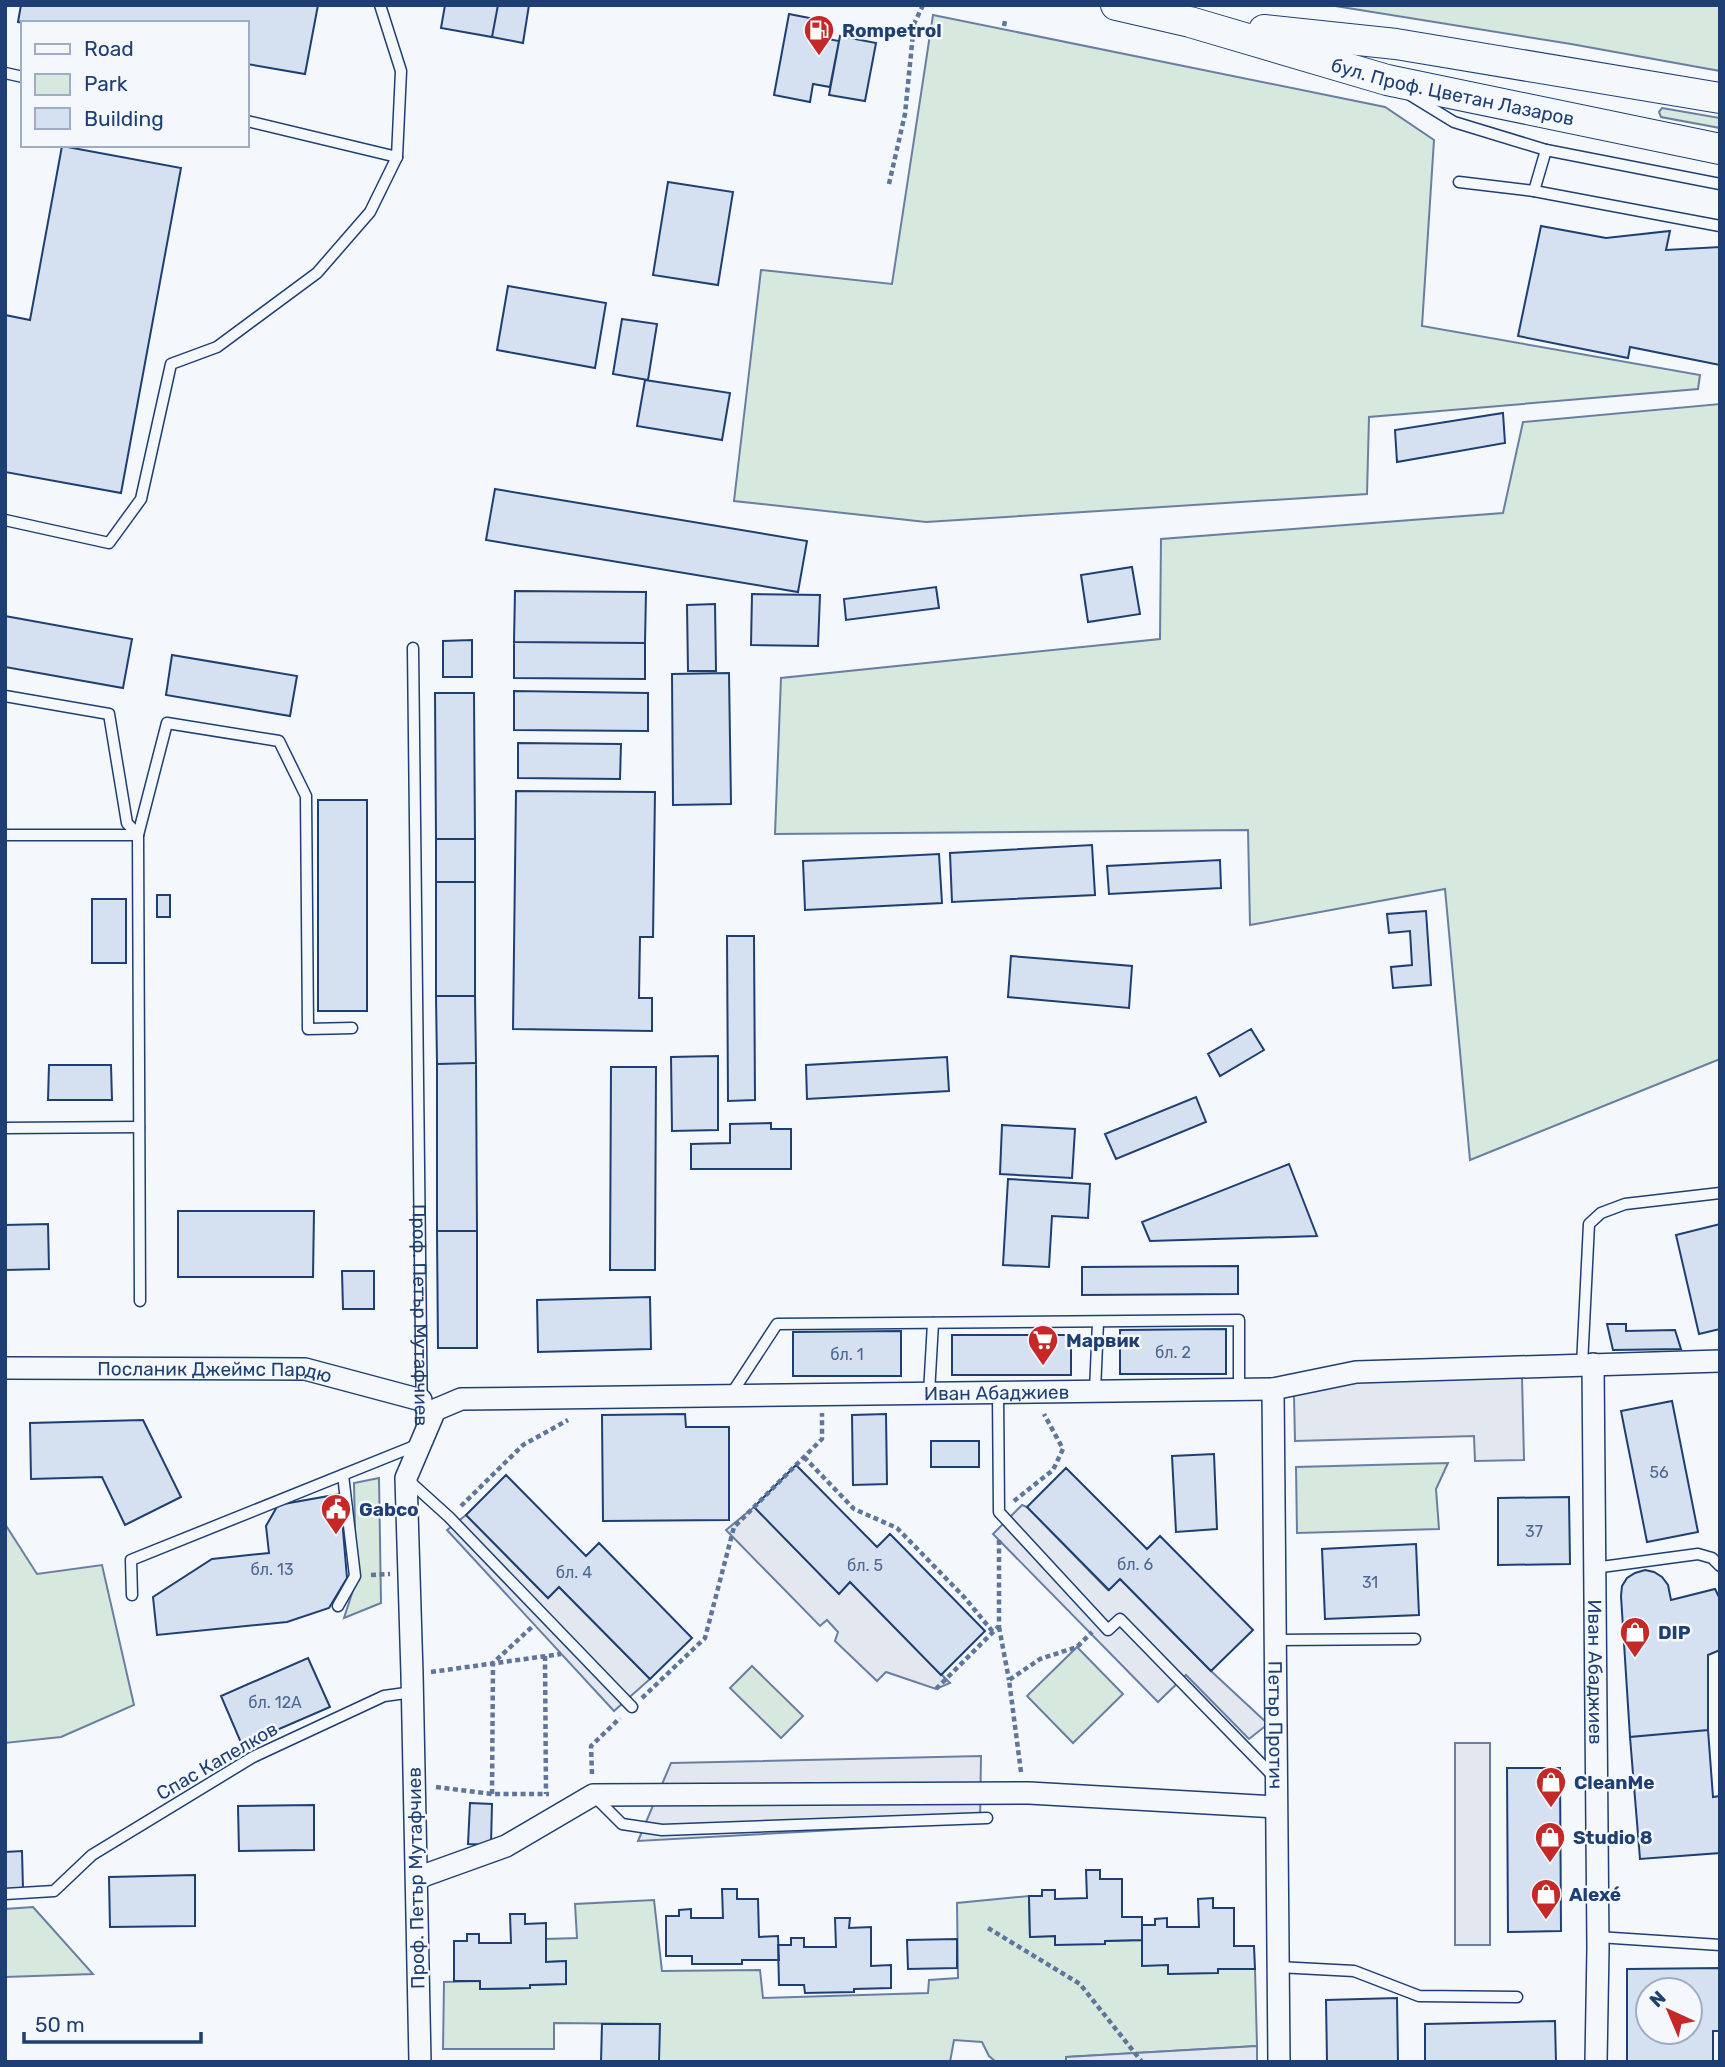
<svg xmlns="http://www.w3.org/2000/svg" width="1725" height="2067" font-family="Rubik,sans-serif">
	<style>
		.green { fill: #d7e8df; stroke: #687fa3; stroke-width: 2 }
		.parking { fill: #e3e8f0; stroke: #687fa3; stroke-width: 2 }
		.building { fill: #d5e0f0; stroke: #1d3f73; stroke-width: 2; fill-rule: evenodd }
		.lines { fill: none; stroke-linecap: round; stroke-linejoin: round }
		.service-casing { stroke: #1d3f73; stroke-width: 13 }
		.minor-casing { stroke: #1d3f73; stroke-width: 24 }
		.secondary-casing { stroke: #1d3f73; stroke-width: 32 }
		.path { stroke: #5e769c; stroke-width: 4.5; stroke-dasharray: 5 3.5; stroke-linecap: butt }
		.service { stroke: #f4f7fb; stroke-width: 10 }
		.minor { stroke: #f4f7fb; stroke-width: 21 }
		.secondary { stroke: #f4f7fb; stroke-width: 30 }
		.labels { text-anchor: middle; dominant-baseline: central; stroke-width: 5; stroke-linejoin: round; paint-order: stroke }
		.number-label { font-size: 16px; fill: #4b6792 }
		.poi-label { font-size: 19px; font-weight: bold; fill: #1d3f73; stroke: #f4f7fb; text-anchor: start }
		.street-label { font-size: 19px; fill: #1d3f73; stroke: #f4f7fb }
	</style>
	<rect width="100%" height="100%" fill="#f4f7fb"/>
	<path class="green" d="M1329,5H1720V71L1571,44Z
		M933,15L1385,107L1434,140L1422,326L1700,375L1698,389L1369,417L1367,494L926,522L734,501L761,270L892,284Z
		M1662,108L1720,118V128L1661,117L1659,112Z
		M1720,404V1059L1470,1160L1445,889L1250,925L1248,830L775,834L781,678L1160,639L1161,539L1503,513L1523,422Z
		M1448,1463L1436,1489L1439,1529L1297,1533L1296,1467Z
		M379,1478L381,1603L344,1618L356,1581L354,1483Z
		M5,1524L37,1574L102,1565L134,1705L61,1737L5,1743Z
		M1077,1647L1123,1694L1073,1743L1027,1696Z
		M752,1666L803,1716L781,1738L730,1688Z
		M1029,1896L1030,1937L1055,1936L1105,1944V1941L1142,1940L1143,1965H1168V1974L1218,1969H1255L1257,2046L1067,2057L1066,2062H996L989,2056L982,2042L954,2040L950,2062H659V2024L554,2023V2049H443L444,1982L480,1981L481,1989L529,1988L530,1985L566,1984V1961L546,1962V1939L577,1938L575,1904L654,1900L662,1971L760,1970L763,1998L928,1993L929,1980L958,1978L957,1903Z
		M33,1907L93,1974L5,1977V1909Z"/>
	<path class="parking" d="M1522,1377L1524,1460L1475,1461L1474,1436L1295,1441L1294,1395L1357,1382Z
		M1022,1505L1027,1507L1108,1590L1120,1579L1211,1671L1268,1724L1249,1739L1186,1675L1158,1702L993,1534Z
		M754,1507L839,1593L850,1582L950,1683L936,1689L886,1672L877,1681L835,1641L838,1632L827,1620L820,1626L726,1530Z
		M466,1515L548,1598L559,1587L650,1679L614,1711L447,1530Z
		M1455,1743H1490V1945H1455Z
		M981,1756L980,1822L638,1841L671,1763Z
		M1257,2046V2062H1066V2057Z"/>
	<path class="building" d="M21,5H318L305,74L247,64V23H23L18,22Z
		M445,5H498L492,37L441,28Z
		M498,5H529L523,43L492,37Z
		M789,14L825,21L822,38L839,41L830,87L813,84L810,102L774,95Z
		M840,36L876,43L865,101L829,95Z
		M62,146L181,168L121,493L5,472V315L30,320Z
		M668,182L733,192L718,285L653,275Z
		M1541,226L1606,238L1670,231L1666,250L1720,247V365L1630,347L1628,358L1518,336Z
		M508,286L606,303L595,368L497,350Z
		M622,319L657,324L648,380L613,374Z
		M645,380L730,393L722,440L637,426Z
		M1503,413L1505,443L1397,462L1395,430Z
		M495,489L807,541L798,592L486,540Z
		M1132,567L1140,614L1088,622L1081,575Z
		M936,587L939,608L846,620L844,599Z
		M515,591L646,592L645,643L514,642Z
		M752,594L820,595L818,646L751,645Z
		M715,604L716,671H688L687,605Z
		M5,616L132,639L123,688L5,667Z
		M472,640V677H443V641Z
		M514,642L645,643V679L514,678Z
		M172,655L297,676L290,716L166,695Z
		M729,673L731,804L673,805L672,674Z
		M514,691L648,693V731L514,730Z
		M435,693H474L475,839H436Z
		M518,743L621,744L620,779L518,778Z
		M516,791L655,792L653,937H640L639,998H652V1031L513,1029Z
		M318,800H367V1011H318Z
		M436,839H475V882H436Z
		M1092,845L1095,895L952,902L950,853Z
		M939,854L942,903L805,910L803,861Z
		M1220,860L1221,888L1109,894L1107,866Z
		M436,882H475V996H436Z
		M157,895H170V917H157Z
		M92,899H126V963H92Z
		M1426,911L1431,985L1393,988L1391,967L1412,965L1410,931L1389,933L1387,914Z
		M727,936H754L755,1100L728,1101Z
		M1011,956L1132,966L1129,1008L1008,997Z
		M436,996H475L476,1063L437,1064Z
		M1251,1029L1264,1050L1220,1076L1208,1054Z
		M718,1056V1130L672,1131L671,1057Z
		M947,1057L949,1091L807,1099L806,1065Z
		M476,1063L477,1231H437V1064Z
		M49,1065H111L112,1100H48Z
		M611,1067H656L655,1270H610Z
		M1196,1097L1206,1122L1116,1159L1105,1134Z
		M771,1123V1129H791V1169H691V1144L730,1143V1124Z
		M1002,1125L1075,1129L1072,1178L1000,1174Z
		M1289,1164L1317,1236L1150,1241L1142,1222Z
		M1008,1179L1090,1184L1088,1218L1052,1216L1049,1267L1003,1265Z
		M178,1211H314L313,1277H178Z
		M48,1224L49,1269L5,1270V1225Z
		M1720,1224V1329L1699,1334L1676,1235Z
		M437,1231H477V1348H438Z
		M1238,1266V1294L1082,1295V1267Z
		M342,1271H374V1309H343Z
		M650,1297L651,1349L538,1352L537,1300Z
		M1607,1324H1626V1331L1675,1330L1681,1349L1613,1350Z
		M1226,1329V1374H1120V1330Z
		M901,1331V1376H793V1332Z
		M952,1335H1071V1375H952Z
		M1672,1401L1698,1532L1647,1542L1621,1411Z
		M685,1414L686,1427H729V1520L603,1521L602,1415Z
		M886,1414L887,1484L853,1485L852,1415Z
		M143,1420L181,1497L125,1525L102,1477L31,1479L30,1423Z
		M931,1441H979V1467H931Z
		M1214,1454L1217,1529L1176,1532L1172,1456Z
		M796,1465L877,1547L890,1534L985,1631L941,1675L850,1582L839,1594L754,1507Z
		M1066,1468L1147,1549L1160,1536L1253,1630L1211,1671L1120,1579L1109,1590L1027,1507Z
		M506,1475L586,1556L599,1543L692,1638L650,1679L559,1587L548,1598L466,1515Z
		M340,1494L347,1578L329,1608L287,1622L157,1635L153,1597L212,1559L269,1553L266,1526L278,1505Z
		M1569,1497L1570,1564L1498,1565V1498Z
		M1416,1544L1419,1615L1325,1619L1322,1549Z
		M1645,1570L1654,1572L1662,1577L1668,1585L1671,1600L1715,1589L1720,1599V1650L1708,1655V1730L1630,1737L1621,1596L1622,1586L1627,1578L1635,1573Z
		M308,1658L330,1707L242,1745L221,1696Z
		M1708,1730L1713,1797L1720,1796V1853L1640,1859L1630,1737Z
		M1507,1768H1560L1561,1931L1508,1932Z
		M470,1803L492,1804L491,1845L468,1844Z
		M314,1805V1850L239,1851L238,1806Z
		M22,1851L23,1889L5,1890V1852Z
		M1086,1870H1100V1879H1122V1917H1142V1940L1105,1941V1944L1055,1945V1936L1030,1937L1029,1896H1042V1890H1055V1899L1087,1898Z
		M195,1875V1926L110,1927L109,1877Z
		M722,1889H737V1899H758L759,1937L778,1936L779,1960H742V1964H692V1956H666V1916H679V1910L691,1909V1918H723Z
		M1213,1898V1908H1234V1946H1254L1255,1969H1218V1973L1168,1974V1965L1142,1966V1925H1155V1919L1167,1918V1927H1199L1198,1899Z
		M510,1914H525V1924L546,1923V1962L566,1961V1984L530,1985V1988L480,1989V1981H454V1941H467V1934H479V1943H511Z
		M835,1918H850L849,1928L871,1927V1966L891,1965V1988L854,1989V1992L805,1993L804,1985H779L778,1945H791V1938H804V1947H836Z
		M957,1939V1968L908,1969L907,1940Z
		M1720,1968V2031H1713V2062H1627V1969ZM1648,1990H1690V2032H1648Z
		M1397,1998L1398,2062H1327L1326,2000Z
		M1555,2021L1556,2062H1425V2024Z
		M602,2024H660L659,2062H601Z"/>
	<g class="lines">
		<g class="service-casing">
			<g id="service">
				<path d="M5,73L23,77"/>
				<path d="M1410,95L1454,122L1546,150L1720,184"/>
				<path d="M247,121L397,157L401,71L380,5"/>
				<path d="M1459,182L1534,191L1720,226"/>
				<path d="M1534,191L1546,150"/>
				<path d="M5,520L109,543L141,499L171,364L217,347L317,273L370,212L397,157"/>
				<path id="s1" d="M413,648L422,1428"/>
				<path d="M5,696L109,714L127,823L138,835L167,723L279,741L306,796L308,1029L352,1028"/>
				<path d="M5,835H138L140,1301"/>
				<path d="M5,1128L139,1127"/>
				<path d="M1582,1365L1589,1224L1601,1213L1625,1204L1720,1193"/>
				<path d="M1095,1391L1098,1322"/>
				<path d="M929,1393L933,1323"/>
				<path d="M998,1393L999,1512L1108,1630L1120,1619L1275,1778"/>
				<path d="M730,1396L777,1324L1239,1320V1389"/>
				<path d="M408,1480L449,1517L632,1707"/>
				<path d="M1594,1568L1698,1554L1712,1558L1720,1566"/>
				<path d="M132,1595L131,1560L417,1445"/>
				<path d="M338,1606L355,1576L343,1475"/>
				<path d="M1275,1640L1415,1639"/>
				<path d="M595,1797L622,1824L662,1830L987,1818"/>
				<path d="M5,1894L54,1891L92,1855L253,1757L384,1696L413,1692"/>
				<path d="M1598,1937L1720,1945"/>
				<path d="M1278,1967L1354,1971L1419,1996L1517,1997"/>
			</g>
		</g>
		<g class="minor-casing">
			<g id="minor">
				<path id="s2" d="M1593,1364L1598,1948L1596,2062"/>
				<path id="s3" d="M5,1368L305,1369L421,1400"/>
				<path id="s4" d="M1273,1389L1279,2062"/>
				<path d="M417,1878L506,1846L593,1795L1029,1793L1276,1807"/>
				<path id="s5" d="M420,2062L412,1674L406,1478L435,1410L461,1399L1273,1389L1356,1372L1720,1361"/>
			</g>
		</g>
		<g class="secondary-casing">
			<g id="secondary">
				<path id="s6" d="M1116,5L1190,22L1387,80L1720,149"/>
				<path d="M1264,30L1396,44L1720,98"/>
			</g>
		</g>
		<path class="path" d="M1004,26L1005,21
			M889,184L905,114L914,24L923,5
			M804,1457L854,1509L897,1528L965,1598L993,1632
			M1014,1501L1053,1470L1063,1449L1044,1414
			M461,1506L523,1445L568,1420
			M371,1575L390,1574
			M999,1627L1009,1680
			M545,1656L546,1794
			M431,1672L561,1654
			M936,1689L999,1626V1537
			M642,1698L705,1638L734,1527L822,1439V1413
			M1021,1772L1009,1680L1040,1659L1077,1647L1092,1632
			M592,1774L591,1746L620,1718
			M436,1787L492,1794H549
			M492,1794L493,1663L533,1626
			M988,1928L1080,1984L1142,2062"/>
		<use href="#service" class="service"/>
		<use href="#minor" class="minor"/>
		<use href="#secondary" class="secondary"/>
	</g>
	<defs>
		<g id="fuel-pin" transform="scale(1.575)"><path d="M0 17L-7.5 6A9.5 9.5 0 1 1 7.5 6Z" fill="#c62828" stroke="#f4f7fb"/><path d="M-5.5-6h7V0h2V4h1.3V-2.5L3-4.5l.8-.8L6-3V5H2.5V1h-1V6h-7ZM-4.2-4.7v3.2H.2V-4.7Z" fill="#fff"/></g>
		<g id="supermarket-pin" transform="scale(1.575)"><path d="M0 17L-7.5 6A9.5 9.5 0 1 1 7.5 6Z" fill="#c62828" stroke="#f4f7fb"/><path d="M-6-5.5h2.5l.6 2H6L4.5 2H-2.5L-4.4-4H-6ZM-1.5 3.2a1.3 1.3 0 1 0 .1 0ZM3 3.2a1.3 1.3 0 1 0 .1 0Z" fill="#fff"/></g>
		<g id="civic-pin" transform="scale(1.575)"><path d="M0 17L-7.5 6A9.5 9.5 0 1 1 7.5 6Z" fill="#c62828" stroke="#f4f7fb"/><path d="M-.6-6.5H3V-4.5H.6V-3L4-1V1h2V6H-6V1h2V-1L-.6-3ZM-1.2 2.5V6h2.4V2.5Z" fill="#fff"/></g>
		<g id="shop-pin" transform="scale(1.575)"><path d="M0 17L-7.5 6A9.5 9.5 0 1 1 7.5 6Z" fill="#c62828" stroke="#f4f7fb"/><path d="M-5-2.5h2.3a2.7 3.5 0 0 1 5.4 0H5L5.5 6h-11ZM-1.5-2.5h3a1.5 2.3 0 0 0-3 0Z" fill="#fff"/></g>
	</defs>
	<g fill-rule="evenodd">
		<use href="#fuel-pin" x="819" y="30"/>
		<use href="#supermarket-pin" x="1043" y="1340"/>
		<use href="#civic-pin" x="336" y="1509"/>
		<use href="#shop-pin" x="1635" y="1632"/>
		<use href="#shop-pin" x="1551" y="1782"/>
		<use href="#shop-pin" x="1550" y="1837"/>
		<use href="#shop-pin" x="1546" y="1894"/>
	</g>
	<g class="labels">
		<g class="number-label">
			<text x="1173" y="1352">бл. 2</text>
			<text x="847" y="1354">бл. 1</text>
			<text x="1659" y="1472">56</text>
			<text x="1534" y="1531">37</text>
			<text x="1135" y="1564">бл. 6</text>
			<text x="865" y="1565">бл. 5</text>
			<text x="272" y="1569">бл. 13</text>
			<text x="574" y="1572">бл. 4</text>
			<text x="1370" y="1582">31</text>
			<text x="275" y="1702">бл. 12А</text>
		</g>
		<g class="poi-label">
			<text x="842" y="30">Rompetrol</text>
			<text x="1066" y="1340">Марвик</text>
			<text x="359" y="1509">Gabco</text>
			<text x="1658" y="1632">DIP</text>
			<text x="1574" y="1782">CleanMe</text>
			<text x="1573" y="1837">Studio 8</text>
			<text x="1569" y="1894">Alexé</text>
		</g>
		<g class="street-label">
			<text stroke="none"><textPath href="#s6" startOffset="348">бул. Проф. Цветан Лазаров</textPath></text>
			<text stroke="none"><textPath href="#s1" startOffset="667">Проф. Петър Мутафчиев</textPath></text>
			<text stroke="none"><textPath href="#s3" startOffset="210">Посланик Джеймс Пардю</textPath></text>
			<text stroke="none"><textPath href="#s5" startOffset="1222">Иван Абаджиев</textPath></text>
			<text stroke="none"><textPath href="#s2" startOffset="308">Иван Абаджиев</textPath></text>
			<text stroke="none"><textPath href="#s4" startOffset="336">Петър Протич</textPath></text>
			<text transform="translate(217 1761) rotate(-30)">Спас Капелков</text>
			<text transform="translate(416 1878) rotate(-91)">Проф. Петър Мутафчиев</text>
		</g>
	</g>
	<rect width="1725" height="2067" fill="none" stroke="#1d3f73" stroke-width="14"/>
	<rect x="21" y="21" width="228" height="126" fill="#f4f7fb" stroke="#9eadc5" stroke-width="2"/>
	<rect x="35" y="44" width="35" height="10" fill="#f4f7fb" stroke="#9eadc5" stroke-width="2"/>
	<text x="84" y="56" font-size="21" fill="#1d3f73">Road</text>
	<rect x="35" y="74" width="35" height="21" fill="#d7e8df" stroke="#9eadc5" stroke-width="2"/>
	<text x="84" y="91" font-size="21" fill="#1d3f73">Park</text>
	<rect x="35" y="108" width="35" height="21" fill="#d5e0f0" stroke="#9eadc5" stroke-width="2"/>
	<text x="84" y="126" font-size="21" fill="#1d3f73">Building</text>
	<g transform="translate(1669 2011) rotate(316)"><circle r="33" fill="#f4f7fb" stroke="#9eadc5" stroke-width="2"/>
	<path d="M0-5L12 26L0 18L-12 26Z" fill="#c62828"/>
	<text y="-10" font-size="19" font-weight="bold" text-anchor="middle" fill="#1d3f73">N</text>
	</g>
	<path d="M24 2032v10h177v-10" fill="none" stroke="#1d3f73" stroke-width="3.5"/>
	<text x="35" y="2032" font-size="21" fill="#1d3f73" stroke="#f4f7fb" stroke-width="5" paint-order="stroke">50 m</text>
</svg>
